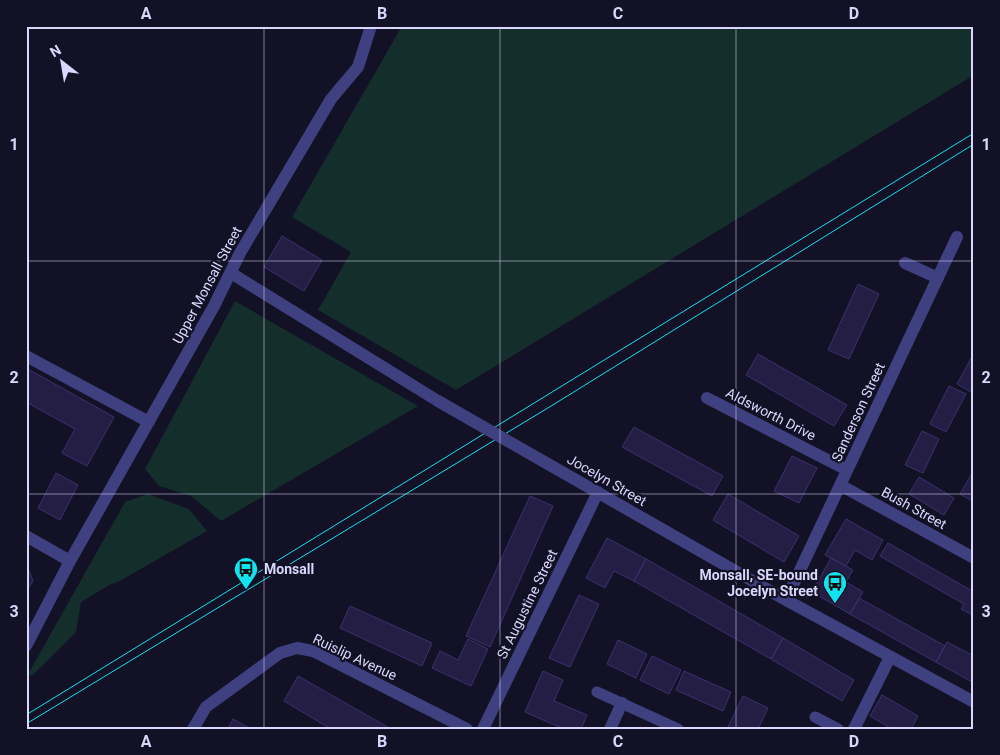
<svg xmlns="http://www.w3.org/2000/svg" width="1000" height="755" font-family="Roboto,sans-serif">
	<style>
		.green { fill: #142e2c }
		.building { fill: #241e44; stroke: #3a326f }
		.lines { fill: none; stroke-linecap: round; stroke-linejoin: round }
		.service { stroke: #3f4080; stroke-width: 11 }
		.minor { stroke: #3f4080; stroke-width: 12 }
		.tram { stroke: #11e4ef; stroke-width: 1 }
		.minor-bridge { stroke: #3f4080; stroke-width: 12 }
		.grid { fill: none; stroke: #d9d7fc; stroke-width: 1; stroke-opacity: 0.55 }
		.labels { text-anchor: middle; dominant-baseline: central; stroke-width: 4.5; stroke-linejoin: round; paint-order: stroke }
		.street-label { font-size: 14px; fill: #d9d7fc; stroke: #131125 }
		.poi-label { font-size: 14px; font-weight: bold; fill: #d9d7fc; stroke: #131125; text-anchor: start }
		.neatline { fill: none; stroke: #d9d7fc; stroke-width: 2 }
		.grid-label { font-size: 16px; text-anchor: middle; font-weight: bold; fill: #d9d7fc }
	</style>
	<rect width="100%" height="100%" fill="#131125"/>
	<path class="green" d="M402,26H974V75L456,390L318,310L351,252L292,217Z
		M235,301L418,406L221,521L191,496L159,486L145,469Z
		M148,494L189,509L207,531L118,582L111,584L81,602L76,632L33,675L27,676L125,502Z"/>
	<path class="building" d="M282,236L322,260L304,291L264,267Z
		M858,284L879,294L849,359L828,350Z
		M974,353V393H973L957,384Z
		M758,354L847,405L834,426L746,375Z
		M26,368L114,417L87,466L62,453L75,429L26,402Z
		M949,386L966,394L946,432L930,424Z
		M634,427L723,476L712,496L622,447Z
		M922,431L939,439L923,473L905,465Z
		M792,456L817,468L799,503L774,491Z
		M974,470V502L960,494Z
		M56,473L78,485L60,520L38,508Z
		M919,477L954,498L944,515L909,494Z
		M728,494L799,536L784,562L713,520Z
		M530,496L553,506L490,647L466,636Z
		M846,519L883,540L872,560L855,550L846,566L825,555Z
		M607,538L646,559L634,581L614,571L605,588L586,578Z
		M888,543L974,592V616L961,609L964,604L880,556Z
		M831,558L853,570L846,582L863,592L850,614L812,592Z
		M646,559L783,638L771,659L634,581Z
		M26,563L33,581L26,592Z
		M579,595L599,604L570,667L549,658Z
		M859,598L945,646L936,662L850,614Z
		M350,606L432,643L422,666L340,628Z
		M783,638L854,680L842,701L771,659Z
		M468,639L488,649L471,686L432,668L440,651L458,660Z
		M618,640L647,654L636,678L607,664Z
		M947,642L974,656V683L936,662Z
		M652,656L681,670L669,694L640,680Z
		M543,671L563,680L554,701L587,715L581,729H564L525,712Z
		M684,671L731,692L723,711L676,690Z
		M298,676L391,729H331L284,701Z
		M882,695L918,716L911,729H892L870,716Z
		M743,696L768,708L758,729H727Z
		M233,719L251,729H228Z"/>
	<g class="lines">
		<path class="service" d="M597,692L678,729
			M815,717L838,729"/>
		<path class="minor" d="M905,263L938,278
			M231,273L438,401
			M26,356L149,422
			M707,398L847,470
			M548,464L786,600L974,702
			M840,485L974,558
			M26,536L70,561
			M786,600L957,237
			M26,646L70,561L214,306L240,253L331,99L358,67L371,26
			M193,729L206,707L280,653L297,648L313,651L467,729
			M483,729L598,492
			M610,729L622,703
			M854,729L890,657"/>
		<path class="tram" d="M26,715L974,133
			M26,724L556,403L974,144"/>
		<path class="minor-bridge" d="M438,401L548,464"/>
	</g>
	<path class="grid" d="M264,26V729M500,26V729M736,26V729M26,261H974M26,494H974"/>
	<defs>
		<g id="bus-pin" transform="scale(1.25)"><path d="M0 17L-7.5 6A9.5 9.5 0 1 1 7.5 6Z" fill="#11e4ef" stroke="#131125"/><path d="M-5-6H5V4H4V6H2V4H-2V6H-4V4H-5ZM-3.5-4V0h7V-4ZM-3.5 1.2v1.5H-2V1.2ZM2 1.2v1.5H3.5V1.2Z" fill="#111"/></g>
	</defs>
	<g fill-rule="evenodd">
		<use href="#bus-pin" x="246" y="569"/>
		<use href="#bus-pin" x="835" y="583"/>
	</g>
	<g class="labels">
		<g class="street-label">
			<text transform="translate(207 285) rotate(-62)">Upper Monsall Street</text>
			<text transform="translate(858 412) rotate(-65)">Sanderson Street</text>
			<text transform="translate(771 414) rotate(27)">Aldsworth Drive</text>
			<text transform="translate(607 480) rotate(30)">Jocelyn Street</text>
			<text transform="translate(914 508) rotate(29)">Bush Street</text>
			<text transform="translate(527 604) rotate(-64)">St Augustine Street</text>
			<text transform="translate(355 657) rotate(25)">Ruislip Avenue</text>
		</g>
		<g class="poi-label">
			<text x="264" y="569">Monsall</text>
			<text x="818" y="575" text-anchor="end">Monsall, SE-bound<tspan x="818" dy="16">Jocelyn Street</tspan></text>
		</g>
	</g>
	<rect width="1000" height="755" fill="none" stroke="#131125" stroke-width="55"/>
	<g transform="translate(62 62) rotate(329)" stroke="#131125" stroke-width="4" paint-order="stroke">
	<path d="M0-4L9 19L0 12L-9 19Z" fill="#d9d7fc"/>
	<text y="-8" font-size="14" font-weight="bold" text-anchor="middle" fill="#d9d7fc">N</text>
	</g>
	<rect x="28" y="28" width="944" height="700" class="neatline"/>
	<g class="grid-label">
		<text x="146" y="19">A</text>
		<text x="382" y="19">B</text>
		<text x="618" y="19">C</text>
		<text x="854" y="19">D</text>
		<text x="14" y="150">1</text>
		<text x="986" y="150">1</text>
		<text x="14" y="383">2</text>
		<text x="986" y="383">2</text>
		<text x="14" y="617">3</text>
		<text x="986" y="617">3</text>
		<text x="146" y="747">A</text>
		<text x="382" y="747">B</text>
		<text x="618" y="747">C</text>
		<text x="854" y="747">D</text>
	</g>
</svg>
